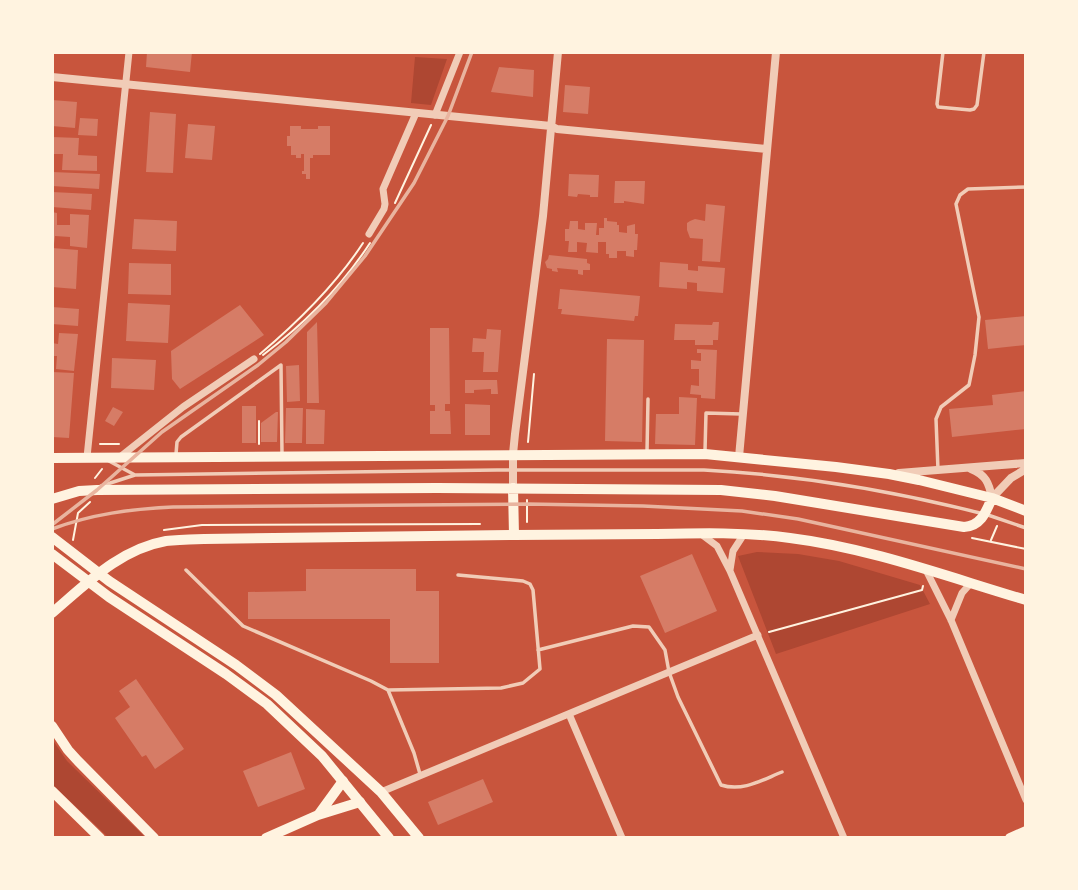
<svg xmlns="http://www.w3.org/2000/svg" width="1078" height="890" font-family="Commissioner,sans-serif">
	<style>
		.green { fill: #ae4732 }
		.building { fill: #d67c66 }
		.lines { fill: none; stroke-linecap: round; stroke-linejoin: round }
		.path { stroke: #fff3e0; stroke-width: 2 }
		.service { stroke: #f1ccb7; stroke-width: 3.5 }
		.minor { stroke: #f1ccb7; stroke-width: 7 }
		.tertiary { stroke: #f1ccb7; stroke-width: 8 }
		.secondary { stroke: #fff3e0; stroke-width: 10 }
		.primary { stroke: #fff3e0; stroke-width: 10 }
		.rail { stroke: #e9b49f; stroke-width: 3.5 }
	</style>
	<rect width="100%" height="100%" fill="#c8553d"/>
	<path class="green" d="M415,57L447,59L431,105L411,103Z
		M757,552L798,554L839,561L920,585L930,604L776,654L738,556Z
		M52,739L67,761L145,837H108L53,785Z"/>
	<path class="building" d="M147,52H192L190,72L146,67Z
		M499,67L534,70L533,97L491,92Z
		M565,85L590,87L588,114L563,112Z
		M52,100L77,102L75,128L52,126Z
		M150,112L176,114L173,173L146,172Z
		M80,118L98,119L97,136L78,135Z
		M188,124L215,126L212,160L185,158Z
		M290,126H301V129H318V126H330V155H313V158H310V179H306V174H302V171H304V154H301V158H296V155H291V146H287V136H290Z
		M52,137L79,138L78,155L97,156V171L62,170L63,154H52Z
		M52,172L100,174L99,189L52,186Z
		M569,174L599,175L598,197H590V195L578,194L577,197L568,196Z
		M615,181H645L644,204L624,201V203H614Z
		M52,192L92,194L91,210L52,207Z
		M706,204L725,206L720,262L702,261L703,239L690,238L687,230V223L690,221L695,219L705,221Z
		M52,212L57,213V225H70V214L89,215L87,248L70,246V237L55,236L54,244H52Z
		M604,218H607V221L617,222V225H619V232L627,233V226L635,224V234H638L637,250H634V257L626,256V251H617V258H609V254H606V242H598V253L586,252L587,243L577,242V252H568L569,241H565V229H569L570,221H578V229L585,230V223H597L596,235H599V228H604Z
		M134,219L177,221L176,251L132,249Z
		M52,248L78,250L76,289L52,287Z
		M549,255L587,259V263L590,264V270H583V275L578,274V270L557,268L558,272L552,271V269L547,268L545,262L548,259Z
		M660,262L688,264V270L698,271V266L725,268L723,293L697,291V283L687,282V289L659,287Z
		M129,263L171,264V295L128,294Z
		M560,289L640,296L638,316H635L634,321L561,314L562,309H558Z
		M128,303L170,305L168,343L126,341Z
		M240,305L264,335L180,389L172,379L171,351Z
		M52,307L79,309L78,326L52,324Z
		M1026,316V345L988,349L985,320Z
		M317,322L319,403H307V332Z
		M713,322H719L718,340H713V345H695V340H674L675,324L712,325Z
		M430,328H449L450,404H445V411H450L451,434H430V411H435V405H430Z
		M487,329L501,330L498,372H483L484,352H472L473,338L486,339Z
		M59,333L78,334L74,371L56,369L57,356H52V343L58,344Z
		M607,339L644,340L642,442L605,441Z
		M697,349L717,350L715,399L701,398V395L690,394L691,385L699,386V369H691V360L701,361V353H697Z
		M112,358L156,360L154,390L111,388Z
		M299,365L300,401L287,402L286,366Z
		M52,372L74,373L69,438L52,437Z
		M465,380H497L498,394H491V389L474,390V393H465Z
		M1026,391V429L952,437L949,409L993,405L992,395Z
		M679,397L697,398L695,445L655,444L656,414H679Z
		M465,404L490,405V435H465Z
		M242,406H256V443H242Z
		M113,407L123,412L114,426L105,421Z
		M286,408H303L302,443H285Z
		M306,409L325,410L324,444H306Z
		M276,412H278L277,442H261V423Z
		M692,554L717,611L665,633L640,576Z
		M306,569H416V591H439V663H390V619H248V592L306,591Z
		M136,679L184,749L155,769L146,755L142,757L115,718L130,707L119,691Z
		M291,752L305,789L258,807L243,771Z
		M483,779L493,802L438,825L428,802Z"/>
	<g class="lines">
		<path class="path" d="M395,203L431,125
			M260,354C299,321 335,286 363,243
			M263,355C304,324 342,286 370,243
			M259,421V444
			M528,442L534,374
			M100,444H119
			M95,478L102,469
			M527,522V500
			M164,530L202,525L480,524
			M972,538L1026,549
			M73,540L78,513L90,502
			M991,540L997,526
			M769,632L922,590L923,586"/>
		<path class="service" d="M943,52L937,104L938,107L970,110L974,109L977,105L984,52
			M705,451L706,413L741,414
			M647,452L648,399
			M176,454L177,442L181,437L281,365L282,454
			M109,461L135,475
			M938,470L936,419L941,407L969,385L975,355L979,317L956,204L960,195L968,189L1026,187
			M101,486L135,475L497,470H704C797,475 890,490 980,513
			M988,515L1026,528
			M186,570L243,626L371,681L388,690L414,753L420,774
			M538,650L633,626L649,627L665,650L669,672L678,697L721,785C743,792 762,780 782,772
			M388,690L501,688L523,683L540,669L533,590L530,584L523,581L458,575"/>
		<path class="minor" d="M435,115L460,52
			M369,234L384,209L385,204L383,189L416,113
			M87,457L129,52
			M120,457L183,407L254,359
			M701,534L717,546L730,571L844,838
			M730,570L733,551L744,534
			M926,570L951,620L1026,800
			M951,620L962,593L970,584
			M569,714L622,838
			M381,792L758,635"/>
		<path class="tertiary" d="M52,77L551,126L557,129L767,149
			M739,457L776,52
			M971,469C986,475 989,483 992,498
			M899,473L1026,463
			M513,488V454L515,434L543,216L558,52
			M992,498L1011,478L1026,469"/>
		<path class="secondary" d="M52,613C86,584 120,549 166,541C179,540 191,539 204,539L514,535
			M52,726L68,750L78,761L154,838
			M52,791L100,838
			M319,814L343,781
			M266,838L318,815L360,802
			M1010,838L1026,831"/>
		<path class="primary" d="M52,458L705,454L836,467L889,474L919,480L992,498L1026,511
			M513,488L514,535C561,535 609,534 657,534C701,533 746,532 790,538C870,548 948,577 1026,600
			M52,499L79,491L97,490L437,488L721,490L775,496L964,527C981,526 986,512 992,498
			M52,537L109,581L236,665L276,695L381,792L419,838
			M52,554L109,597L226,674L267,704L322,756L389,838"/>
		<path class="rail" d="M53,524L97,490L162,432L258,365L286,342L326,303L365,256L414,183L448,116L472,52
			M52,529C92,514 131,509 173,507L527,504L643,506L742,511L798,519L1026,569"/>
	</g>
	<rect width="1078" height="890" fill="none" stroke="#fff3e0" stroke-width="108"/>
</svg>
